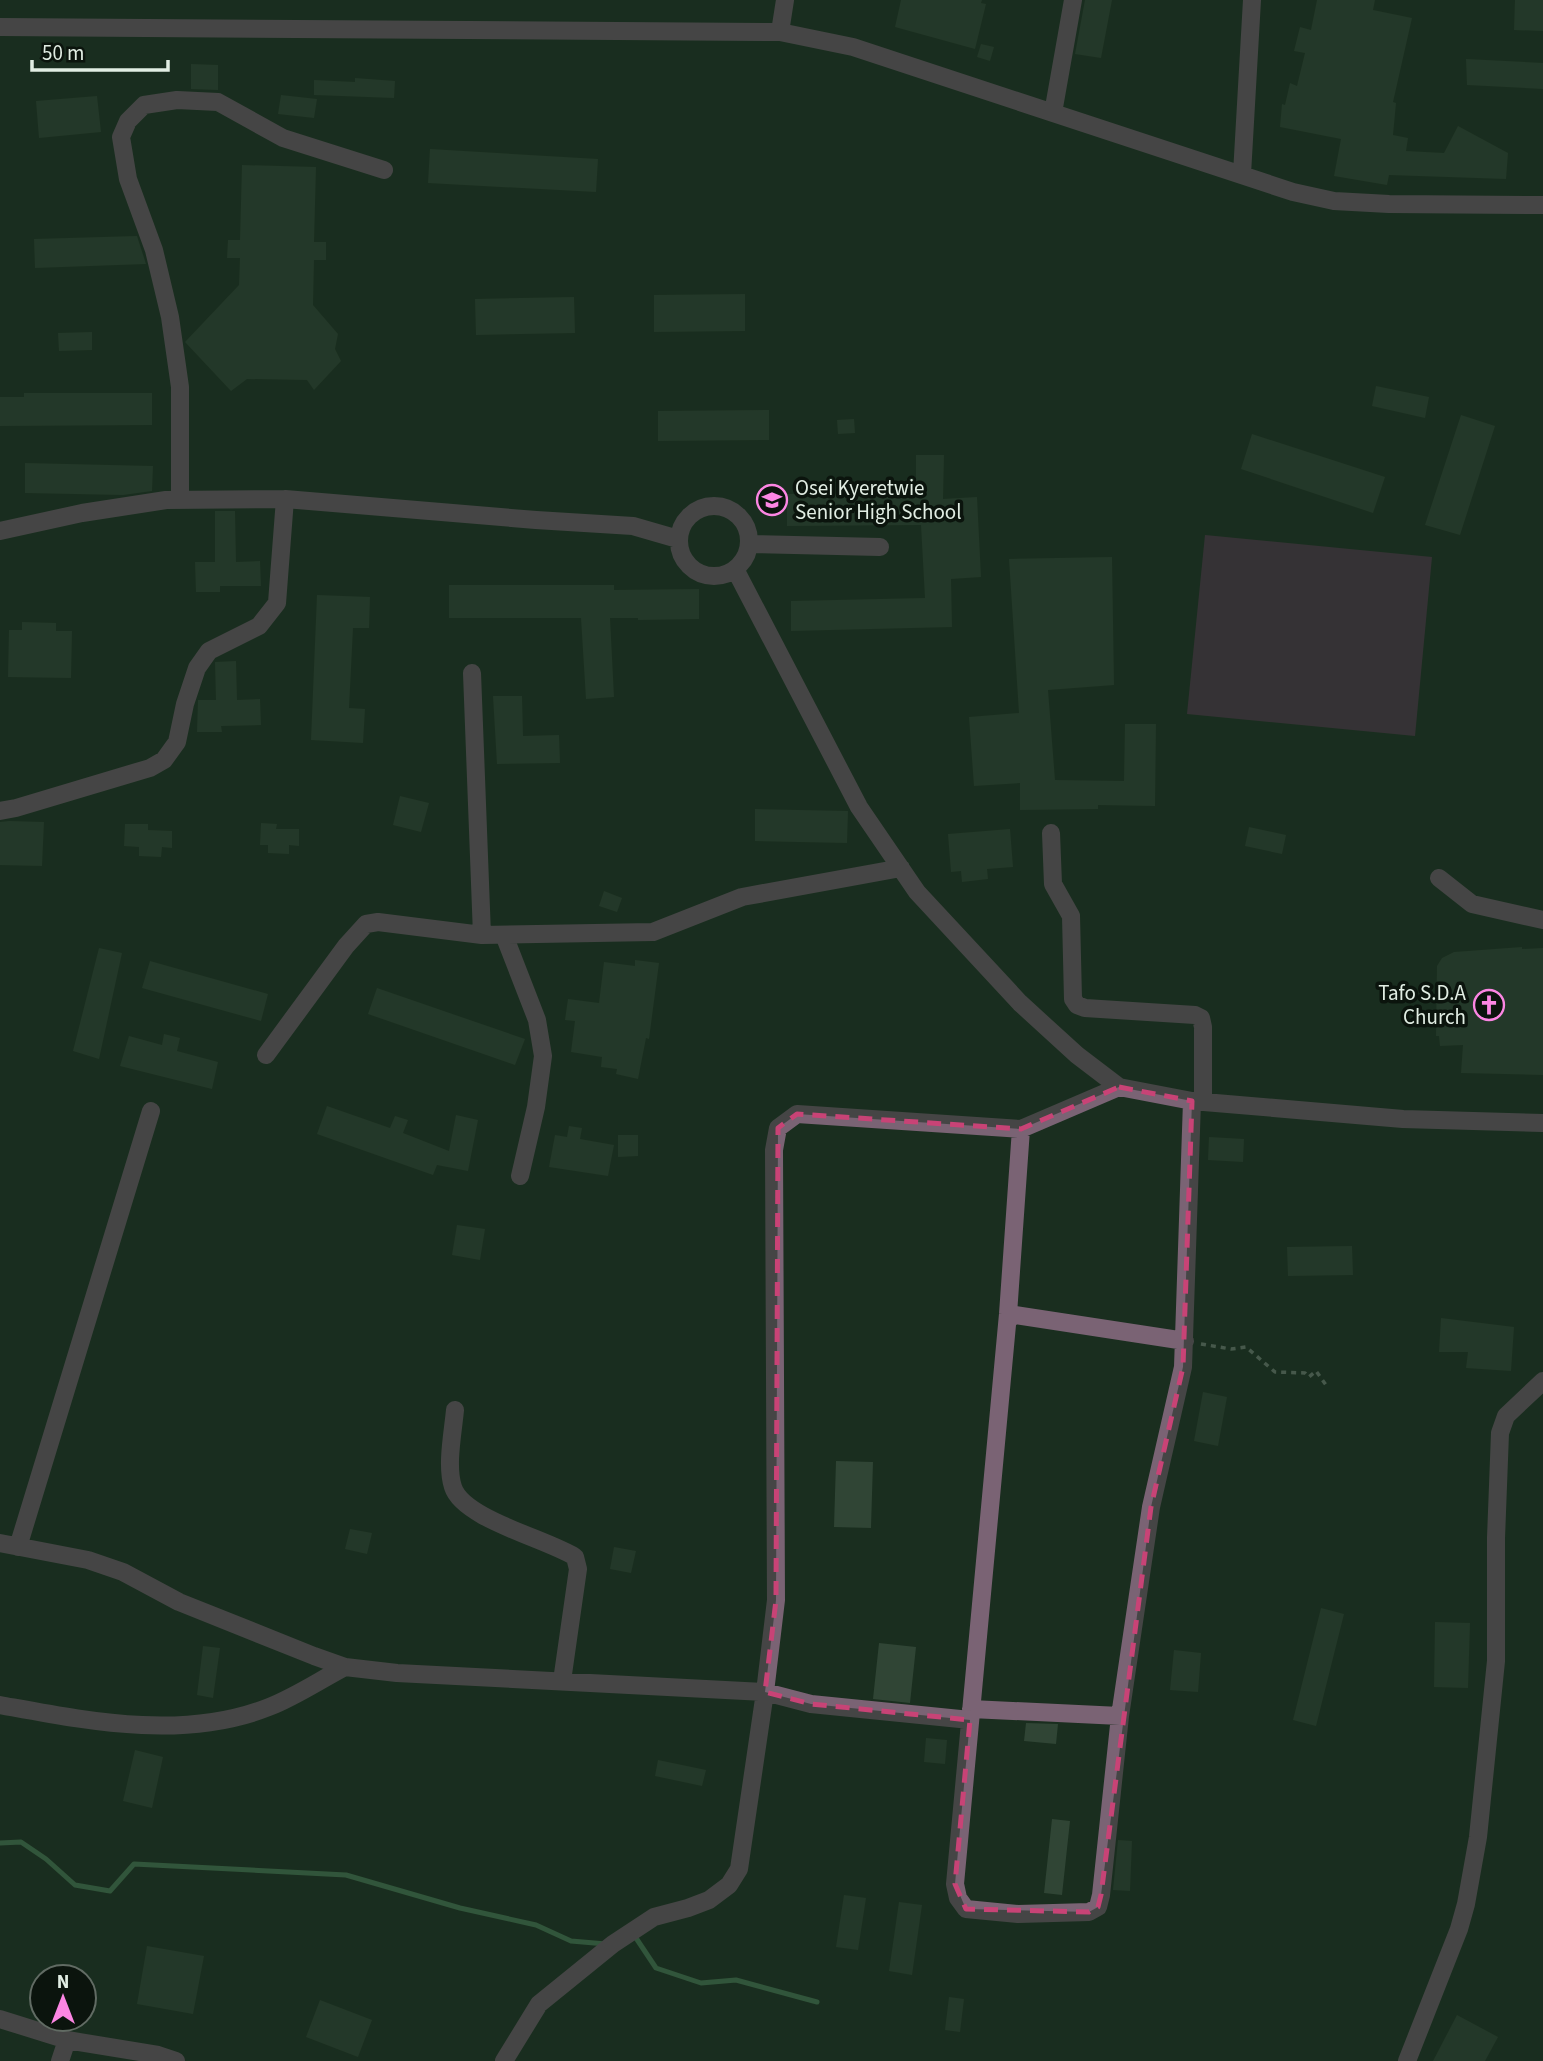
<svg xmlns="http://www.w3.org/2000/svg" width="1543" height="2061" font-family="'Source Sans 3',sans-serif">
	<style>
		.green { fill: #583850 }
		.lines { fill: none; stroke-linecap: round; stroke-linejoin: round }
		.stream { stroke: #4e865d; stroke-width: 5 }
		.building { fill: #304535 }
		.path { stroke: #7d8d81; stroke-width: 3.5; stroke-dasharray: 5 5; stroke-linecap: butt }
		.minor { stroke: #7a6374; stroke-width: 18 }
		.marked { fill: none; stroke: #c84376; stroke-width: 5; stroke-dasharray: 14 9; stroke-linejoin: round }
		.labels { text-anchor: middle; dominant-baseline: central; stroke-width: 7; stroke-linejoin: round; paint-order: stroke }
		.poi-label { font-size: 21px; fill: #e1ede3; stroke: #0b140d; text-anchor: start }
	</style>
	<rect width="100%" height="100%" fill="#1a2e1f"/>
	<path class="green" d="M1205,535L1432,557L1415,736L1187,714Z"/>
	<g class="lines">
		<path class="stream" d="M0,1843L21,1842L46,1859L75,1885L110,1891L134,1864L346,1875L460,1908L536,1925L571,1941L606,1944
			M634,1935L656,1968L701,1983L736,1980L817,2002"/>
	</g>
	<path class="building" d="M901,0H982L981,3L986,4L975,49L895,27Z
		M1085,0H1112L1101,58L1075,54Z
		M1317,0H1375L1373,10L1412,18L1393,102L1396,103L1393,135L1408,138L1406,151L1444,153L1458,126L1508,153L1506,179L1389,175L1387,185L1334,176L1341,139L1280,127L1282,104L1285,105L1290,83L1297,86L1305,53L1294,51L1300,27L1311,30Z
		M1515,0H1543V31L1514,30Z
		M981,44L994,47L990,61L977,57Z
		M1466,59L1543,63V89L1467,85Z
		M191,64L218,65V90L191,89Z
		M355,78L395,81L394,98L314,95V80L355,82Z
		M281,95L317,99L314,118L278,114Z
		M97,96L101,132L39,138L36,101Z
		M430,149L598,159L596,192L428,183Z
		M242,165L316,167L314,242H326V260H314L313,305L338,334L335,349L341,361L314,390L307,380L247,379L231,391L185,342L239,285L240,258H227L228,240H240Z
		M137,236L146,264L35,268L34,239Z
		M745,294V331L654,332V295Z
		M574,297L575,333L476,335L475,299Z
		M92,332V350L59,351L58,333Z
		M1376,386L1429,397L1425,418L1372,406Z
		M24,393H152V425L0,426V397H24Z
		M769,410V440L658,441V411Z
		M1461,415L1495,426L1460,535L1425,525Z
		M854,419L855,433L838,434L837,420Z
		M1252,434L1385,477L1373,513L1241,469Z
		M916,455H944L943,499L977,497L981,577L951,579L952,627L791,631V601L925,598L921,525L787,526V494L916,493Z
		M25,463L153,466L152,491L123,495L25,493Z
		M215,511H235L236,562L260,561L261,586H220V592H196L195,562H215Z
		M1112,557L1114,685L1048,690L1055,780L1124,781L1125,724H1156L1155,806L1098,805V809L1020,810V783L974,786L969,717L1019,713L1009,559Z
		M449,585H614V590L699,589V619L638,620V618H610L614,697L586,699L581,618H449Z
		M317,595L370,597L369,628H353L349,708L365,709L363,743L311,740Z
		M22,622L56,623V631H72L71,678L8,677L9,630H22Z
		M236,661L237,700L260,699L261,725L221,726L222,732H197L198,700H216L215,662Z
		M493,696H522L523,736L559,735L560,763L497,764Z
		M400,796L429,803L421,832L393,825Z
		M755,809L848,811L847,843L755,841Z
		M9,821L44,822L42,866L0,865V822Z
		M261,823L277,824L276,829H299V846L289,845V854L268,853V845H260Z
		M125,824H148V830L172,831V848L162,847L161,857L139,856V847L124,846Z
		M1249,827L1286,835L1282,854L1245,846Z
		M1010,829L1013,867L987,869L988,879L962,882L961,871L951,872L948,834Z
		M604,891L622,898L617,912L599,906Z
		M1522,947V949L1543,948V1075L1461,1073L1463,1045L1440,1046L1439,1036H1436L1437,966L1442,958L1454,952Z
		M99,948L122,953L99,1059L73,1051Z
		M635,960L659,963L649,1039L646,1038L638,1079L616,1074L617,1069L601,1067L602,1057L571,1052L575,1021L565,1020L568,999L599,1003L604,962L635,966Z
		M150,961L268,994L261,1021L142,988Z
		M377,988L525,1039L515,1065L368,1014Z
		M164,1034L180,1038L177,1051L218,1062L212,1089L120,1066L129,1036L162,1045Z
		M327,1106L390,1128L395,1116L408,1120L403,1133L449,1151L456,1115L478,1120L468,1171L437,1165L433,1175L317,1134Z
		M569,1126L582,1128L580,1139L614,1145L608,1176L549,1167L555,1135L567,1137Z
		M618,1135H638V1156L618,1157Z
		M1209,1137L1244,1139L1243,1162L1208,1160Z
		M457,1225L485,1229L480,1260L452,1255Z
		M1352,1246L1353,1275L1288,1276L1287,1247Z
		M1441,1318L1514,1327L1511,1371L1466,1368L1468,1352H1439Z
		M1203,1392L1227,1397L1218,1446L1194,1441Z
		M836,1461L873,1462L871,1528L834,1527Z
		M350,1529L372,1533L367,1554L345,1549Z
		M614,1547L636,1551L631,1573L610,1569Z
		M1321,1608L1344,1614L1316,1726L1293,1720Z
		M1435,1622L1470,1623L1468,1688L1434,1687Z
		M879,1643L916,1647L910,1703L873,1699Z
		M203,1646L220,1648L213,1698L197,1695Z
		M1174,1650L1201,1653L1198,1692L1170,1690Z
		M1026,1723L1058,1724L1056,1744L1024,1741Z
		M926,1738L947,1740L945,1764L924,1762Z
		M135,1750L163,1757L152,1808L123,1801Z
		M658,1760L706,1770L702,1786L655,1776Z
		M1052,1819L1070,1821L1062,1895L1044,1893Z
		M1118,1840L1132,1841L1130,1891L1113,1890Z
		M844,1895L866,1898L858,1950L836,1947Z
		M899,1902L922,1905L912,1975L889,1971Z
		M147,1946L204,1956L193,2014L137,2004Z
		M949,1997L964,1999L960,2032L945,2030Z
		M320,2000L372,2020L358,2057L306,2037Z
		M1457,2015L1498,2037L1485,2061H1433Z"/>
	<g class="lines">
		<path class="path" d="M1201,1344L1231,1349L1246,1347L1275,1372L1305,1373L1309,1377L1316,1371L1326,1385"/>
		<path class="minor" d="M0,27L780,32L853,47L1293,192L1334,201L1389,204L1543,205
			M780,32L785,0
			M1053,113L1073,0
			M1242,174L1252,0
			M180,500V387L170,317L154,250L128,179L121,137L128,121L144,105L177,100L218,102L283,138L384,170
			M679 541a35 35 0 1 1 70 0a35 35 0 1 1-70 0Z
			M0,531L82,513L166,500L285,499L536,520L633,526L678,539
			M749,544L880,547
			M735,569L859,807L917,892L1020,1003L1077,1055L1119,1087L1192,1101L1403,1119L1543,1123
			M472,673L482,935
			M0,811L16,808L150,768L164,760L177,742L185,704L197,668L209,651L259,626L277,603L285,499
			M1051,833L1053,884L1071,916L1073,999L1077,1005L1085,1008L1195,1015L1201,1018L1203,1027V1102
			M1439,878L1472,904L1543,920
			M504,935L537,1020L543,1056L536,1107L520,1176
			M266,1055L346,946L366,924L378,922L482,935L653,932L742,897L901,868
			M1021,1129L1008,1314L955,1884L958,1898L966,1909L1018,1914L1089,1912L1098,1907L1101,1895L1120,1716L1151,1507L1183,1367L1192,1101
			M1008,1314L1185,1341
			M455,1410C453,1432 446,1466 453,1487C463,1519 547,1539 575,1557L578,1569L562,1681
			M0,1543L88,1560L123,1572L179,1602L314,1656L345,1667L397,1673L765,1692L776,1600L774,1150L778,1128L797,1114L1021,1129L1119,1087
			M18,1547L151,1111
			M0,1705C88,1721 183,1741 269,1707C295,1697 320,1680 345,1667
			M971,1709L1120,1716
			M0,2019L67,2040L158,2055L176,2061
			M60,2061L67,2040
			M504,2061L539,2004L613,1944L654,1917L688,1908L709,1900L729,1885L739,1869L765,1692L811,1704L970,1720
			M1407,2061L1459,1929L1466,1904L1478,1837L1496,1661V1538L1500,1433L1506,1416L1543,1381"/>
	</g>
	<path d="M0 0H1543V2061H0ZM1119,1087L1192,1101L1183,1367L1151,1507L1101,1895L1098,1907L1089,1912L966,1909L955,1884L970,1720L811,1704L765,1692L776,1600L778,1128L797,1114L1021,1129Z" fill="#1a2e1f" fill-opacity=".55" fill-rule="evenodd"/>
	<path class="marked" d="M1119,1087L1192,1101L1183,1367L1151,1507L1101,1895L1098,1907L1089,1912L966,1909L955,1884L970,1720L811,1704L765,1692L776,1600L778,1128L797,1114L1021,1129Z"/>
	<defs>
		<g id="school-ring" transform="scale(1.575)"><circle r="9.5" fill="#0b140d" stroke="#fc86e3" stroke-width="1.5"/><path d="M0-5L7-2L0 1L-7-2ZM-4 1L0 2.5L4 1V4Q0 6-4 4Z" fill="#fc86e3"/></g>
		<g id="church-ring" transform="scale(1.575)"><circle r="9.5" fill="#0b140d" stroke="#fc86e3" stroke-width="1.5"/><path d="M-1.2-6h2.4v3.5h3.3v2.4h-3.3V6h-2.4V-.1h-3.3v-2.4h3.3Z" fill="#fc86e3"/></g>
	</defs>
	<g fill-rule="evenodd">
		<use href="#school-ring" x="772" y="500"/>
		<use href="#church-ring" x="1489" y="1005"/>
	</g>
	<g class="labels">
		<g class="poi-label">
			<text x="795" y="488">Osei Kyeretwie<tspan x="795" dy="24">Senior High School</tspan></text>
			<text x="1466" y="993" text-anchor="end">Tafo S.D.A<tspan x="1466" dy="24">Church</tspan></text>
		</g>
	</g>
	<g transform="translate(63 1998)"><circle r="33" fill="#0b140d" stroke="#616b63" stroke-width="2"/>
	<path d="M0-5L12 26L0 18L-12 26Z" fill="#fc86e3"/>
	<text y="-10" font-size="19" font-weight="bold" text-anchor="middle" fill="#e1ede3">N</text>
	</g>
	<path d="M32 60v10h136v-10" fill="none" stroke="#e1ede3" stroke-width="3.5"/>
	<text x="42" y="60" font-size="21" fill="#e1ede3" stroke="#0b140d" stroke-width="5" paint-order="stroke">50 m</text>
</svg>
